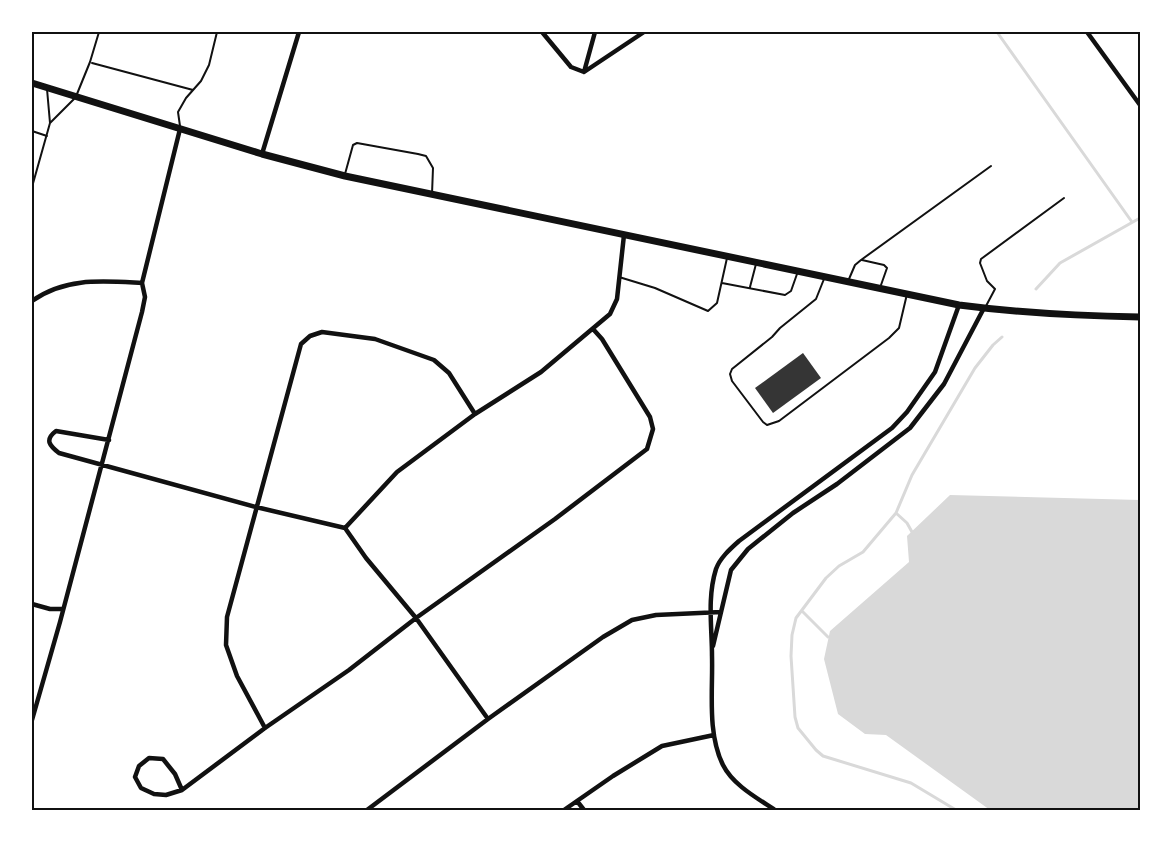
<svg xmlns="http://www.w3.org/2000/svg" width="1172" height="842" font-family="Jost,sans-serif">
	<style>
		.water { fill: #d9d9d9 }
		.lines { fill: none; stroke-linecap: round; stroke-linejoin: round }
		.stream { stroke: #d9d9d9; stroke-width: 3 }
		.building { fill: #353535 }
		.service { stroke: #111; stroke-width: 2 }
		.minor { stroke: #111; stroke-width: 4.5 }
		.secondary { stroke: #111; stroke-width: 7 }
		.neatline { fill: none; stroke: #111; stroke-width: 2 }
	</style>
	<rect width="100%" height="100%" fill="#fff"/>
	<path class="water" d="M950,495L1140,500V810H990L886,735L865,734L838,714L824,659L830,631L909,562L907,536Z"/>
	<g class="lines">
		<path class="stream" d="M997,32L1132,222
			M1036,289L1060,263L1140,218
			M896,513L907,523L912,532
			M802,611L828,637
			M956,810L911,783L823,756L816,750L798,728L795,717L791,656L792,635L796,618L826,578L839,566L863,552L896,513L912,475L975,368L993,345L1002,337"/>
	</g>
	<path class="building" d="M803,353L821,378L773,413L755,388Z"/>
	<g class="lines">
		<path class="service" d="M92,63L193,90
			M47,89L50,123L74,99
			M77,94L90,62L99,32
			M180,126L178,112L186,98L201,81L209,65L217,32
			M32,131L47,136
			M345,174L353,145L357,143L418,154L426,156L433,168L432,194
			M32,187L50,123
			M862,260L884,265L887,268L881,285
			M619,277L655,288L708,311L717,303L727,258
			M824,279L816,299L780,328L772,337L732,369L730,374L732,381L763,422L767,425L779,421L889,338L899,328L907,294
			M849,279L855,265L861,260L991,166
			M722,283L785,295L791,291L797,274
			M750,287L756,264
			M986,306L995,289L987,281L980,263L981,259L1064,198"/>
		<path class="minor" d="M542,32L571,67L584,72L644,32
			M1087,32L1140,105
			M584,72L595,32
			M262,154L299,32
			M32,301C65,277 103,281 142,283
			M109,440L56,431C44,440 50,446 59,453L256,507L345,528L366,558L416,618L488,719
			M345,528L397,472L475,414L541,372L610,314L617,299L624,235
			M32,604L50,609H63
			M713,646L731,570L748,549L793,513L837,484L910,428L944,384L984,308
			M32,720L60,622L142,312L145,297L142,283L180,129
			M265,728L237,676L226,645L227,617L301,344L310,336L322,332L375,339L434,360L449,373L475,414
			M182,790L175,774L163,759L149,758L139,766L135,777L141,788L154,794L166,795L182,790L265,728L349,670L416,618L555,519L647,449L653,429L650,417L602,339L593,329
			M577,801L584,810
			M367,810L488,719L603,637L632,620L656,615L721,612
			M564,810L613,776L662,746L714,735
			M775,810C757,798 733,785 723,765C707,733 713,691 712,656C712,627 707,598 716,569C720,558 730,549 739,541L892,428L907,412L935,372L959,305"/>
		<path class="secondary" d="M32,83L262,154L345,176L959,305C1020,313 1080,316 1140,317"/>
	</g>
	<rect width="1172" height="842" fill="none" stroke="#ffffff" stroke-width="66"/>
	<rect x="33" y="33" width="1106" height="776" class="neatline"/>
</svg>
